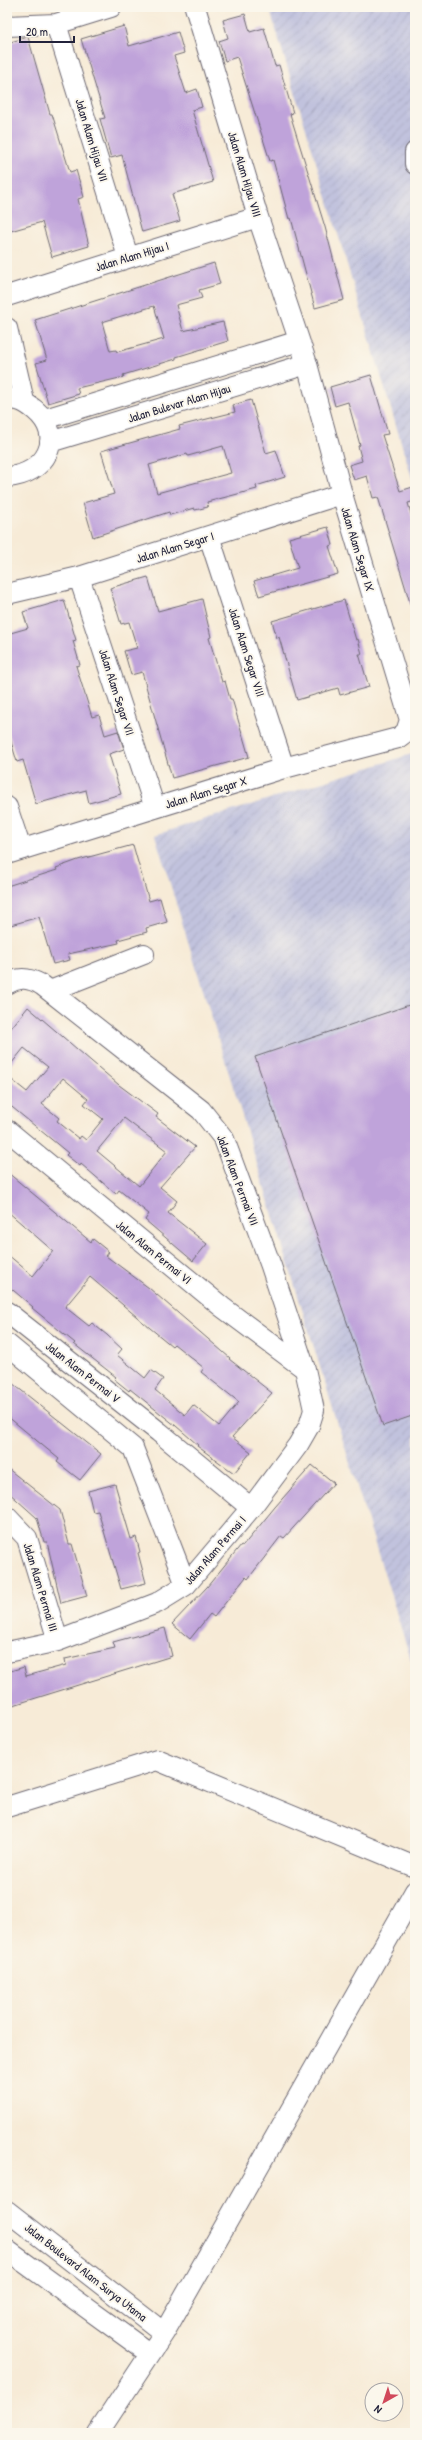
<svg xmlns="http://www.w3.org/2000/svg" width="422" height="2440" font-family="'Patrick Hand',sans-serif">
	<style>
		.industrial { fill: url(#industrial-furrows) }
		.building { fill: #bfa3da; fill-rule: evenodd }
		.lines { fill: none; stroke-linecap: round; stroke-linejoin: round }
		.street-casing { stroke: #6d6872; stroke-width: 22 }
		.street { stroke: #fff; stroke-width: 20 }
		.labels { text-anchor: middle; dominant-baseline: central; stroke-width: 4; stroke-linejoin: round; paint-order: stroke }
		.street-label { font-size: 12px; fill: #22223b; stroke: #fbf7ec }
	</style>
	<defs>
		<pattern id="industrial-furrows" width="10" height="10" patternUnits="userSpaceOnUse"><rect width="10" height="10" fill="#c1c2dd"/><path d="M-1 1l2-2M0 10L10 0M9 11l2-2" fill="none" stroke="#a6a6bf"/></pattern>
	</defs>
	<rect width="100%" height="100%" fill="#fbf7ec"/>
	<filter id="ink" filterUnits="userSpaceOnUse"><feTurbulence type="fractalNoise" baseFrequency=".025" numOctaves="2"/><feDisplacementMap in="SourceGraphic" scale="8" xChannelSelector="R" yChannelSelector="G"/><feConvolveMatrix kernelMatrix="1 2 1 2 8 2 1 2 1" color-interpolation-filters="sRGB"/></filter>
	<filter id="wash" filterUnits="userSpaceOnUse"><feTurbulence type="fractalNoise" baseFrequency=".012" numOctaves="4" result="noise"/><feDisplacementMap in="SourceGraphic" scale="16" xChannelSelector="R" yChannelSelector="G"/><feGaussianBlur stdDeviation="0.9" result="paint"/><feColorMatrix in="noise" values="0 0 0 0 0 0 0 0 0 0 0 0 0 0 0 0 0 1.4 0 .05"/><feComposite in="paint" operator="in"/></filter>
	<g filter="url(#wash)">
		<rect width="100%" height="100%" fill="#f7ebd7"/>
		<path class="industrial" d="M269,7H415V488Z
			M415,753V1673L155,835Z"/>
		<g id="blocks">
			<path class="building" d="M245,14L250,32L264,28L275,66L279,65L293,113L290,114L325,227L344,300L315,308L291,218L289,219L273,160L270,161L264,142L237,57L225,61L219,41L228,38L223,20Z
				M124,26L129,46L178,32L184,53L174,56L186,93L197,89L202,107L192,110L213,182L172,194L180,221L142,232L122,155L111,158L100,119L105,118L81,39Z
				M28,37L50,114H52L70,172L76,170L84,197L78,199L89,246L52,257L42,222L7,232V43Z
				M214,263L220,284L199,290L202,298L176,305L183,331L223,322L228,341L176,357V359L123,375L124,377L77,388L79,394L48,403L36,363L47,360L35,320ZM154,306L164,339L117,352L116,350L110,351L102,322Z
				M371,375L388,434L382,435L400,491L413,487L415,495V501L408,503L415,528V605L411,606L378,497L373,498L367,476L354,480L349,465L362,461L358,446L360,445L348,402L335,406L330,387Z
				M251,400L266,453L276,450L285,477L256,486L257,489L207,502L208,507L195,510L194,508L170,515L169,512L93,537L83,503L114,494L101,451L180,429L179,426L235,412L233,405ZM223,446L231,473L157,493L149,465L187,454L188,456Z
				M328,527L333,545L329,546L338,574L259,596L254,581L298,568L289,538Z
				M148,577L158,611L202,599L211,637L209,638L222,682L225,681L230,699H232L249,757L172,778L142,672L131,675L124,651L137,648L129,622L121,624L110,588Z
				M64,600L76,640L73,641L80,665L76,666L92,717L99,715L105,735L118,731L124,749L109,754L121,794L89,803L86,790L36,804L23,760L17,762L7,728V634L28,628L23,612Z
				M344,600L356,640L358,639L362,654H359L369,687L340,695L338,688L297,700L279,637L277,638L272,621Z
				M133,845L149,901L160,898L167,922L146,928L147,932L118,940L119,943L68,954L70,960L53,964L39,917L7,926V886L57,870L56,868L78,860Z
				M415,1003V1415L383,1426L255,1057Z
				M28,1007L119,1085L158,1114L156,1117L195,1147L160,1187L177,1201L168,1213L207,1244L193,1261L145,1220L149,1214L119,1190L116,1194L81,1164L80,1166L66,1155L68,1153L7,1103V1076L27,1092L48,1067L24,1048L7,1069V1033ZM63,1078L88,1099L84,1104L103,1119L86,1140L81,1136L79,1139L57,1121L59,1118L42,1104ZM124,1118L167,1151L139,1186L97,1151Z
				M7,1172L91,1242L93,1239L109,1252L106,1256L149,1288L230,1358L229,1359L272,1393L232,1437L251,1452L234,1473L197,1446L198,1445L176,1426L130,1389L129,1391L114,1379L116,1377L74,1344L75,1343L32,1308L33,1307L7,1285V1254L33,1276L53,1251L7,1211ZM90,1277L150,1328L172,1346L174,1344L204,1368L201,1372L239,1402L219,1426L193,1405L185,1415L155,1390L163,1379L151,1370L145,1378L117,1355L122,1349L107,1335L92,1323L89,1326L65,1307Z
				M7,1379L101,1454L80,1480L57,1462L59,1459L7,1416Z
				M312,1465L334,1483L284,1538L281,1536L248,1579L246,1577L214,1617L210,1614L190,1639L172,1624L207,1587L241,1545L243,1546L275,1507Z
				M7,1468L60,1510L69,1544H72L87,1596L61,1603L47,1542H44L37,1518L7,1491Z
				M115,1484L131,1539L136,1537L140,1552L138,1553L146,1583L121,1589L98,1511L93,1512L88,1491Z
				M165,1628L172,1656L7,1707V1672L24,1667L26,1676L66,1665L65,1659L115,1648L113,1642Z"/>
		</g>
	</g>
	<g filter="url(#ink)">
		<use href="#blocks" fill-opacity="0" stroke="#6d6872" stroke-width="1"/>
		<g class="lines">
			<g class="street-casing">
				<path id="street" d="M56,24L128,257
					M7,26L56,24L111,7
					M415,152V164
					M7,296L258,217
					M7,328L24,401
					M7,400C19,398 26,403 35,410C67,437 45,475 7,477
					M45,419L299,341
					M50,442L307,364
					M209,536L284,768
					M79,577L155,808
					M7,594L79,577L342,494
					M7,807L21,849
					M7,854L284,768L398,738L406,732L410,720L342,494L307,364L258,217L195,7
					M7,984C19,976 30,978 42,985L201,1110L224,1139L271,1266L305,1369L314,1410L309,1426L298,1445L251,1508L186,1585L157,1603L58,1641L7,1652
					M50,991L144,954
					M7,1130L222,1307L305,1369
					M7,1312L159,1432L251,1508
					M7,1344L133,1448L186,1585
					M7,1517L27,1538L58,1641
					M7,1807L157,1760L415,1867
					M7,2211L164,2333
					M7,2250L150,2354
					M98,2433L164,2333L415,1891"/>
			</g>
			<use href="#street" class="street"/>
		</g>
	</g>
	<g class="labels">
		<g class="street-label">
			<text transform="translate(92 140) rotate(73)">Jalan Alam Hijau VII</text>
			<text transform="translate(245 174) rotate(73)">Jalan Alam Hijau VIII</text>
			<text transform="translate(132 256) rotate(-17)">Jalan Alam Hijau I</text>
			<text transform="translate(179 403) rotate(-17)">Jalan Bulevar Alam Hijau</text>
			<text transform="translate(175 547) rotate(-17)">Jalan Alam Segar I</text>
			<text transform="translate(358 549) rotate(73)">Jalan Alam Segar IX</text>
			<text transform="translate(247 652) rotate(72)">Jalan Alam Segar VIII</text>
			<text transform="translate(117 692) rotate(72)">Jalan Alam Segar VII</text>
			<text transform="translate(206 792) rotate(-17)">Jalan Alam Segar X</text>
			<text transform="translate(238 1180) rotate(69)">Jalan Alam Permai VII</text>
			<text transform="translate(154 1252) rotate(39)">Jalan Alam Permai VI</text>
			<text transform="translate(83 1372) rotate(38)">Jalan Alam Permai V</text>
			<text transform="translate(215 1550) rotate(-49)">Jalan Alam Permai I</text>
			<text transform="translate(41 1587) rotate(73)">Jalan Alam Permai III</text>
			<text transform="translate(86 2272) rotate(38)">Jalan Boulevard Alam Surya Utama</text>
		</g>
	</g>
	<rect width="422" height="2440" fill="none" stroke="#fbf7ec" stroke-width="24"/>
	<g transform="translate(384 2402) rotate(219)"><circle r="19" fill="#fbf7ec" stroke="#a4a2a5"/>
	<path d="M0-3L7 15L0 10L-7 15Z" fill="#d1495b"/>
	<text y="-6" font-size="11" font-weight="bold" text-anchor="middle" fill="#22223b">N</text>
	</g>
	<path d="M20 36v6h54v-6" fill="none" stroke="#22223b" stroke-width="2"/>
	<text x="26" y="36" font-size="12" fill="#22223b" stroke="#fbf7ec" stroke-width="3" paint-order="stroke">20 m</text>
</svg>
